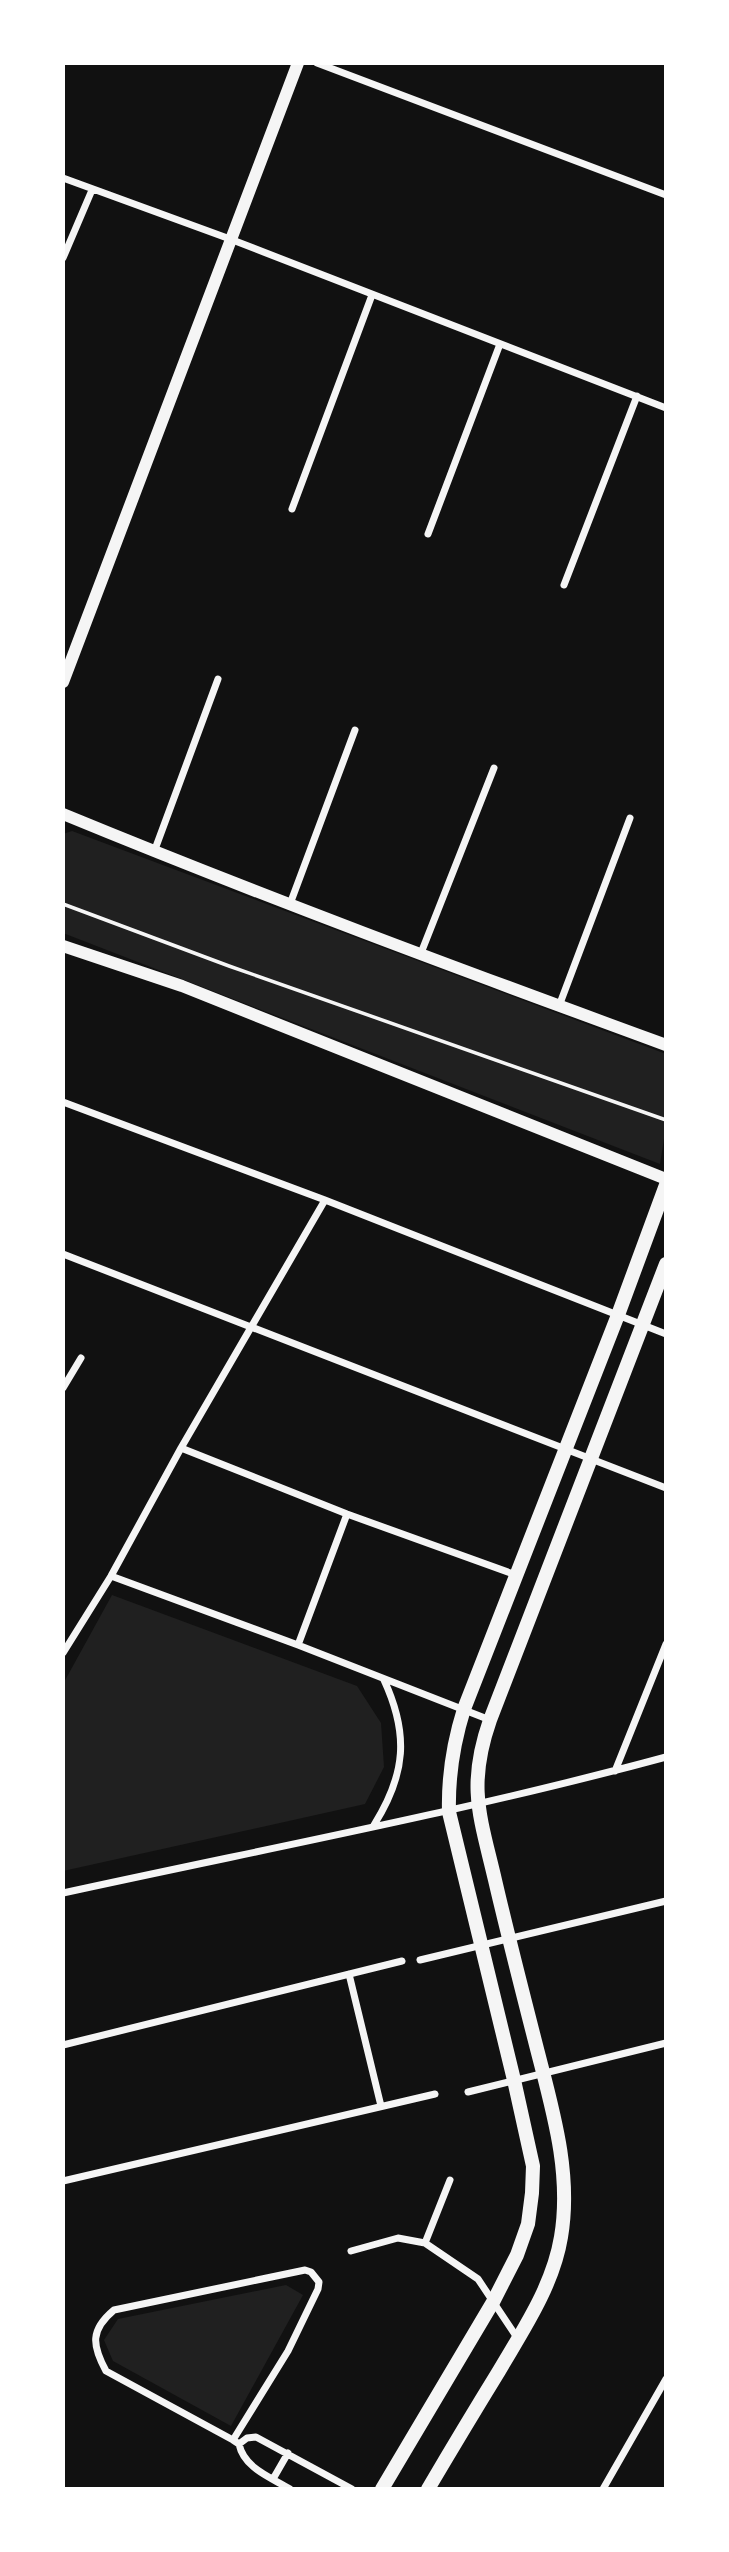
<svg xmlns="http://www.w3.org/2000/svg" width="729" height="2552" font-family="Barlow,sans-serif">
	<style>
		.green { fill: #202020 }
		.lines { fill: none; stroke-linecap: round; stroke-linejoin: round }
		.path { stroke: #f5f5f5; stroke-width: 3.5 }
		.minor { stroke: #f5f5f5; stroke-width: 7 }
		.tertiary { stroke: #f5f5f5; stroke-width: 12 }
		.secondary { stroke: #f5f5f5; stroke-width: 14 }
	</style>
	<rect width="100%" height="100%" fill="#111"/>
	<path class="green" d="M72,831L666,1054V1126L660,1164L63,933V834Z
		M112,1595L357,1686L381,1723L384,1767L365,1804L63,1871V1684Z
		M286,2285L303,2295L231,2426L113,2361L104,2340L118,2319Z"/>
	<g class="lines">
		<path class="path" d="M63,904L229,966L666,1120"/>
		<path class="minor" d="M317,63L666,195
			M63,178L230,239L666,408
			M63,258L92,190
			M292,509L372,295
			M428,534L500,344
			M564,585L637,396
			M154,852L218,679
			M290,904L355,730
			M421,953L494,768
			M559,1006L630,818
			M63,1102L325,1200L666,1334
			M63,1254L666,1488
			M63,1388L81,1358
			M181,1448L347,1514L516,1575
			M111,1576L298,1645L490,1720
			M298,1645L347,1514
			M63,1653L111,1576L181,1448L325,1200
			M615,1771L666,1644
			M374,1825C406,1774 409,1734 384,1680
			M63,1893C264,1849 467,1811 666,1757
			M420,1960L666,1901
			M349,1974L381,2106
			M63,2045L402,1961
			M468,2092L666,2043
			M63,2181L435,2094
			M425,2243L450,2180
			M351,2251L398,2238L425,2243L478,2279L518,2339
			M233,2440L288,2351L318,2289L319,2282L311,2272L305,2270L114,2310C90,2330 92,2345 106,2371L233,2440L239,2444C244,2468 270,2477 290,2489
			M239,2444L247,2438L256,2437L352,2489
			M273,2479L288,2453
			M603,2489L666,2379"/>
		<path class="tertiary" d="M63,682L298,63
			M63,814C262,896 464,971 666,1045
			M63,946L182,986L666,1179"/>
		<path class="secondary" d="M382,2489L493,2302L517,2255L528,2224L532,2193L533,2166L514,2080L449,1812C448,1775 453,1744 464,1709L618,1315L666,1185
			M428,2489C451,2450 475,2410 499,2371C523,2330 553,2286 561,2237C572,2172 552,2108 536,2045C522,1990 508,1936 495,1880C480,1816 467,1786 490,1720L666,1264"/>
	</g>
	<rect width="729" height="2552" fill="none" stroke="#ffffff" stroke-width="130"/>
</svg>
